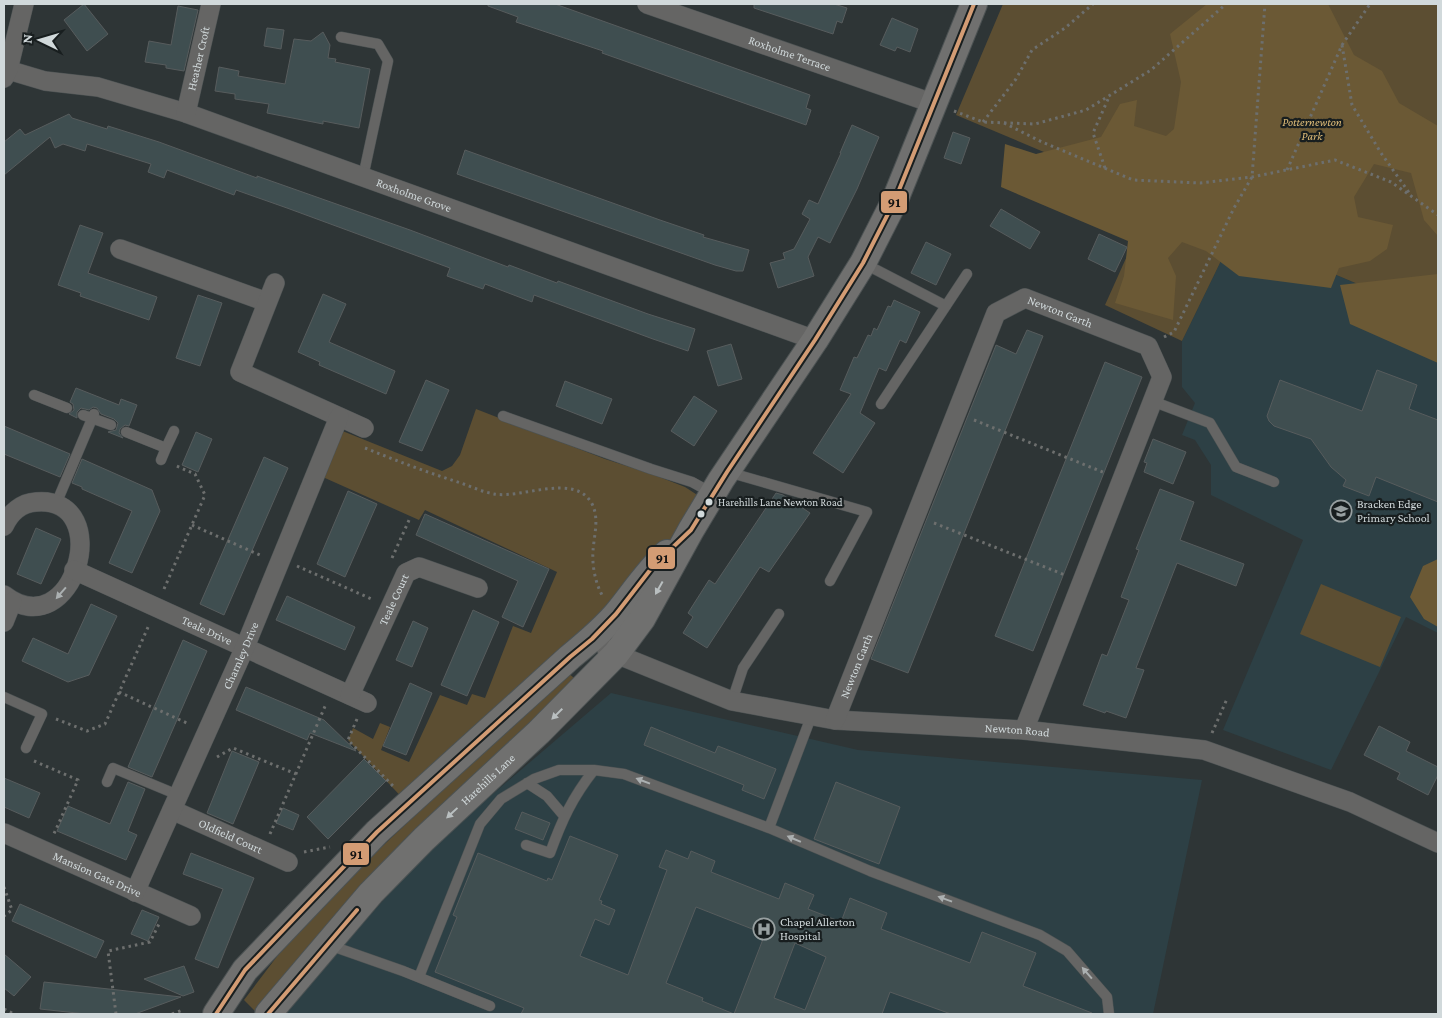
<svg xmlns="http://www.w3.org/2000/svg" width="1442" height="1018" font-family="'Crimson Pro',serif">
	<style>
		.built { fill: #2d4045 }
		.green { fill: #5c4e32 }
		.forest { fill: #6b5935 }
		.building { fill: #3f4e50; stroke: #575c5d; fill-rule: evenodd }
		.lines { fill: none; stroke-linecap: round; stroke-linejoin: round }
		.lane-casing { stroke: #4c5253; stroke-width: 11 }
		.street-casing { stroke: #4c5253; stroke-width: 20 }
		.secondary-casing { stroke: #4c5253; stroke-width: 28 }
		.path { stroke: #6d6f6e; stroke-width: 3; stroke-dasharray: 2.5 4; stroke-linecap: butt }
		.lane { stroke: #656564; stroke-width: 10 }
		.street { stroke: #656564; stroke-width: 19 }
		.secondary { stroke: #70706f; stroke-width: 26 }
		.bus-1-casing { stroke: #181e1f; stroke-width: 8 }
		.bus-1 { stroke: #d39c74; stroke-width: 4 }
		.oneway { fill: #b9bfc0 }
		.oneway2 { fill: #abb0b1 }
		.bus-dot { fill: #d1d9db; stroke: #181e1f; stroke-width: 2 }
		.labels { text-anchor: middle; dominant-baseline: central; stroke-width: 4.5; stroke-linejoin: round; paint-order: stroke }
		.bus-label { font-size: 11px; fill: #d1d9db; stroke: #181e1f; text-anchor: start }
		.street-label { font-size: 12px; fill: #d1d9db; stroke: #181e1f }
		.park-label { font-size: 12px; font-style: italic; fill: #e0bd79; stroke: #181e1f }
		.poi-label { font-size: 12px; fill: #d1d9db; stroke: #181e1f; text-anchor: start }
		.line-badge { stroke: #181e1f; stroke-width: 2 }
		.pale-badge-label { font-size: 14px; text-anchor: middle; font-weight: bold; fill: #111 }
	</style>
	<rect width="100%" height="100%" fill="#2e3536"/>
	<path class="built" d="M1235,232L1438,318V633L1406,617L1331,770L1223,730L1303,540L1211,495V465L1195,440L1182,435L1195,403L1182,387V341Z
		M611,693L858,750L1202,780L1153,1014H281L433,845Z"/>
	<path class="green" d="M1003,4H1438V318L1235,232L1182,341L1105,305L1153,198L956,115Z
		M476,409L605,459L652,474L685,487L708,502L691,530L408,804L348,740L353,728L373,739L380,723L390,727L381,750L409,762L440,695L467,705L472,694L485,698L513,626L531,633L557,572L425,510L419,520L316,474L335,428L442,471L452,466L460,455Z
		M1321,584L1401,617L1380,667L1300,634Z
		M567,672L574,678L256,1012L244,1000L288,942L354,873Z"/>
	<path class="forest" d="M1207,4H1328L1354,55L1382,71L1399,103L1438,126V236L1424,220L1411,173L1374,164L1354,197L1358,217L1393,225L1387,249L1370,261L1339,268L1331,288L1239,276L1206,251L1182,242L1168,258L1176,276L1173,320L1115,303L1124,276L1128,241L1001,187L1005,144L1036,154L1101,137L1120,104L1137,100L1134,126L1166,136L1174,129L1181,82L1170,34Z
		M1438,274V363L1350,324L1340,285Z
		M1438,559V627L1424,619L1410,597L1423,566Z"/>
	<path class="building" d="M84,4L108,34L87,51L64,20Z
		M488,4H555L810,95L806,108L811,110L806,125L602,53L603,51L516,22L518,17L488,6Z
		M754,4H834L847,8L842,23L837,21L833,34L754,8Z
		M178,6L198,10L184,71L166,68V65L145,62L149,41L171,45Z
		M892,18L918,29L910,52L897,47L895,51L880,45Z
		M267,28L284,30L281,49L264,46Z
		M323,32L330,45L328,58L336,59L335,62L370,69L359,128L323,121V124L267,113L269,104L235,99V94L215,91L219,67L239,71L238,76L285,84L294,39L311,41Z
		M69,114L72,118L107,129L108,126L159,142L257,178V176L410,230L508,267L509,265L557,283L558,281L648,314L695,329L688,351L653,339L534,295L532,302L485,284L483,289L447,276L450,268L287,208L236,190L234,195L167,170L164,178L148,172L151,164L87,144L85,151L63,144L55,148L50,137L4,175V142L20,129L25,135Z
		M852,125L879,137L857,189L830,243L818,237L808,257L814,276L778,288L770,263L785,259L783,253L794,249L810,219L802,214L809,200L818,204L841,153H840Z
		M953,132L970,138L961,164L944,158Z
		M465,150L660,220L704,235L703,237L749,250L743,271H736L715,265L457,174Z
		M1001,209L1040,232L1030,249L990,226Z
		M80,225L103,233L88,273L157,297L149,320L80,296L81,293L58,285Z
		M1099,234L1127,247L1115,272L1088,259Z
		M926,242L951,254L936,285L911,273Z
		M323,294L346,304L329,342L395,371L386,394L319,365L320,362L298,352Z
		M198,295L222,303L200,366L176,358Z
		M894,300L920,312L906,343L900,340L886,371L879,368L860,413L875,423L843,473L813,453L851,394L840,390L854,357L857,358L868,335L871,336L874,328L877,330L888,306L891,307Z
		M1027,330L1043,336L908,673L871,659L996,345L1016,354Z
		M731,344L742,379L718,386L707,351Z
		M1105,362L1142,377L1033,651L995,636Z
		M1377,370L1417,385L1409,409L1438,420V502L1376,477L1369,496L1343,486L1346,480L1331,467L1311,439L1274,426L1269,421L1267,416L1280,380L1362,411Z
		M426,380L449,390L422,451L399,442Z
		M565,381L612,399L602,424L556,406Z
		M76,388L119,405L121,399L137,405L129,426L125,425L120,429L119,433L123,438L108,432L116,430L118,423L114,419L101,414L97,408L93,407L89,410L81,408L77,412V418L69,414L74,410L73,404L70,402Z
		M694,396L717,411L694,446L671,431Z
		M4,426L70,454L60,477L4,454Z
		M196,432L212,439L198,472L182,465Z
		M1153,439L1186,452L1173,484L1144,472L1147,463L1144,462Z
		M264,457L288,468L224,615L200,604Z
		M82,459L152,490L160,511L132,573L109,563L132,511L82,489V487L72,483Z
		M1160,489L1194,502L1180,540L1244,564L1236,586L1177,563L1136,668L1144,670L1126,718L1106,711L1105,713L1083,705L1102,654L1107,656L1129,600L1121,597L1139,550L1136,549Z
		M348,491L377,504L345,577L317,564Z
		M776,493L783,495L810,513L769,572L760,567L707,648L683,633L693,617L688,613L709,580L715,584Z
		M425,514L549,569L523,627L502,617L518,581L416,535Z
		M36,528L61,539L41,584L17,574Z
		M287,596L355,627L345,650L276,620Z
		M91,604L117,616L89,675L68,682L22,661L33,638L68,654Z
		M473,610L499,622L467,696L441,685Z
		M413,621L428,628L412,667L396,660Z
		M183,640L207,651L152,777L128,767Z
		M410,683L432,693L406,755L383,746Z
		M246,687L324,720L356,751L310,733L307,740L236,710Z
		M1379,726L1410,742L1406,751L1438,767V775L1428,795L1397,779L1400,773L1364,755Z
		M651,727L715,753L718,746L776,769L764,799L742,790L744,785L644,745Z
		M232,751L259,762L233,824L207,813Z
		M364,759L386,781L328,839L307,817Z
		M4,778L40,793L29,818L4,807Z
		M128,782L145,789L128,831L137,835L126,860L57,831L68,806L110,824Z
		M836,782L900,807L879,864L814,839Z
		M283,808L299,815L293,830L276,823Z
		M522,812L550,823L543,840L515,829Z
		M570,836L618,855L599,900L602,901L601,904L615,910L609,925L595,919L580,956L628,975L667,870L659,867L666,850L688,859L691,851L715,861L711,872L779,899L785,883L814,895L808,909L841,922L850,898L887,913L881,929L970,963L982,932L1036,953L1023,986L1092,1013V1014H951L890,992L882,1014H734L765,934L696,907L666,983L703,998L702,1001L734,1014H521L524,1008L435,972L457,917L453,915L478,853L547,881L548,878L552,880ZM795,943L826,957L805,1010L774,998Z
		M191,853L254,878L218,968L195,959L223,889L183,874Z
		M20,904L104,941L96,958L12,921Z
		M142,910L159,917L148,941L131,934Z
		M4,954L31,977L14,996L4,988Z
		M184,966L194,992L183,996L144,979Z
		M44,982L118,990L181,997L135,1014H86L40,1009Z"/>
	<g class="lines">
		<g class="lane-casing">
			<path id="lane" d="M341,37L378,44L388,61L363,177
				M863,263L946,306
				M34,395L67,408
				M1152,401L1210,423L1236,467L1274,482
				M881,404L967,274
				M83,415L111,425
				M503,416L651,469L692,482L712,493
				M126,432L166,448L174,431
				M161,460L166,448
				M728,472L867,512L830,581
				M56,504L94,414
				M4,697L42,714L26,748
				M732,701L743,668L779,614
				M107,782L113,768L178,795
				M527,783L547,796L564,816
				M769,828L811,717
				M526,845L550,853C562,820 572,798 594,770
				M329,945L403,971L490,1006
				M419,977L480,824L501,799L534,779L559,770H594L624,774L769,828L870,871L1040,935L1067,951L1107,997L1109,1014"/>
		</g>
		<g class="street-casing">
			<g id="street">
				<path id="s1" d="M647,4L932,103"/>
				<path id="s2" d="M8,70L45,81L98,87L186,113L815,340"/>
				<path d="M4,78L8,70L24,4"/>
				<path id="s3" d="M186,113L211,4"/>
				<path d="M120,249L267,302"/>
				<path d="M275,283L240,372L364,428"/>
				<path d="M4,526C10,513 21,503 36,502C117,495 74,649 4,595"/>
				<path id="s4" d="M74,570L367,703"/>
				<path d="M4,622L12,602"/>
				<path id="s5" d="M606,648L616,654L732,701L835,720L1024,730L1204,750L1350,802L1438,843"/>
				<path id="s6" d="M350,695L406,573L419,567L478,588"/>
				<path id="s7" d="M835,720L996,313L1025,298L1148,346L1162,377L1024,730"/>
				<path id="s8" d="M172,810L288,862"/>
				<path id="s9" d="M4,833L191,916"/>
				<path id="s10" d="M135,892L245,647L339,417"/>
			</g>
		</g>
		<g class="secondary-casing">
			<g id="secondary">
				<path d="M216,1014L245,970L377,832L570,657C587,643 604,629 618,612C634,592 648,571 667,553"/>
				<path id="s11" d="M268,1014L371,893L424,839L539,732L616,654L642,619L691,530L721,480L815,340L863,263L895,200L974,4"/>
			</g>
		</g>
		<path class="path" d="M1342,45L1352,105L1381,153L1410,194
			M954,111L983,122L1035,124L1086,110L1151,70L1226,4
			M983,122L1016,79L1032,50L1065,28L1093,4
			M1004,123L1042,142L1133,180L1200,183L1252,177L1335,160L1391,182L1438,215
			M1105,168L1093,133L1109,97
			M1287,170L1342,45L1370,4
			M1164,337L1174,332L1234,208L1252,177L1265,4
			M974,420L1105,473
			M365,448C397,461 429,473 461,483C472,487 483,492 494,494C521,499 573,473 591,502C600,517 594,535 593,551C592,565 595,582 602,595
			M934,523L1065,575
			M192,525L262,556
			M392,558L410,518
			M297,566L374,600
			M164,589L205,495L195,474L174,465
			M119,692L189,724
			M56,719L87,731L105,724L149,625
			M357,719L348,740L394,787
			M1212,733L1227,699
			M217,757L233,748L296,774
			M34,761L78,780L53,836
			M270,834L326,704
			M304,852L330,847
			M4,887L12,910L4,916
			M4,1009L14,1014
			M116,1014L108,951L150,942L160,922
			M172,1014L183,1010"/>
		<use href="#lane" class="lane"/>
		<use href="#street" class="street"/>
		<use href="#secondary" class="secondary"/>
		<g class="bus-1-casing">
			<path id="bus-1" d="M216,1014L245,970L377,832L570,657L592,639L616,614L654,565L691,530L727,472L815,340L863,263L895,200L974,4
				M268,1014L357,910"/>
		</g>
		<use href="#bus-1" class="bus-1"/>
	</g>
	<defs><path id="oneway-solid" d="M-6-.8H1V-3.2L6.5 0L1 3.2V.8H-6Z" transform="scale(1.25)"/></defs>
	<g class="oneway">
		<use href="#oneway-solid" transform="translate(659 588) rotate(119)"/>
		<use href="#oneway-solid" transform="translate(557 714) rotate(135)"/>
		<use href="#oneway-solid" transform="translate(452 813) rotate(137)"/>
	</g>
	<g class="oneway2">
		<use href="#oneway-solid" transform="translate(61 593) rotate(131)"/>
		<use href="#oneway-solid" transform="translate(643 781) rotate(-159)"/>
		<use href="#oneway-solid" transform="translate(794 839) rotate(-157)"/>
		<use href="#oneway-solid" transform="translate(945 899) rotate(-160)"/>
		<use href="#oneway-solid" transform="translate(1087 973) rotate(-131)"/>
	</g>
	<defs>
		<g id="school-ring" transform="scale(1.125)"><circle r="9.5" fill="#181e1f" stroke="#98a0a1" stroke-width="1.5"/><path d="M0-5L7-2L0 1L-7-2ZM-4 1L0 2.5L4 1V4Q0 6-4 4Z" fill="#98a0a1"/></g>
		<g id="hospital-ring" transform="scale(1.125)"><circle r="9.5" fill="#181e1f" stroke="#98a0a1" stroke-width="1.5"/><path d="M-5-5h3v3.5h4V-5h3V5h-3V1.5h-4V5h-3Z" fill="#98a0a1"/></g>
	</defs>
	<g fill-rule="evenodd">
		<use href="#school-ring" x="1341" y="511"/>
		<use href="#hospital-ring" x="764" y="929"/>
	</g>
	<g class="bus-dot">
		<circle cx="709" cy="502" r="4.5"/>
		<circle cx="701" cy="514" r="4.5"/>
	</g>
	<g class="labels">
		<g class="bus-label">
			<text x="718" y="502">Harehills Lane Newton Road</text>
		</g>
		<g class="street-label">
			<text stroke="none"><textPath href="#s1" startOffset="151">Roxholme Terrace</textPath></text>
			<text stroke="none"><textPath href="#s3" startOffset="56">Heather Croft</textPath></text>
			<text stroke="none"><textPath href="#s2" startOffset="426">Roxholme Grove</textPath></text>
			<text stroke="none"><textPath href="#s7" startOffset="508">Newton Garth</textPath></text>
			<text stroke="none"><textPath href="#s6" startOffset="105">Teale Court</textPath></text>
			<text stroke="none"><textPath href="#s4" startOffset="146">Teale Drive</textPath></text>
			<text stroke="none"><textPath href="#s10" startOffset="259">Charnley Drive</textPath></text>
			<text stroke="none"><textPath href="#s7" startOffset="58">Newton Garth</textPath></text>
			<text stroke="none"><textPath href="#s5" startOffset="424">Newton Road</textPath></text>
			<text stroke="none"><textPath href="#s11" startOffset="322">Harehills Lane</textPath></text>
			<text stroke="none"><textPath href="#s8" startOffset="64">Oldfield Court</textPath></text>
			<text stroke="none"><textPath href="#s9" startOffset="102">Mansion Gate Drive</textPath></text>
		</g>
		<g class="park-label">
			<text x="1312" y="122">Potternewton<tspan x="1312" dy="14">Park</tspan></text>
		</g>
		<g class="poi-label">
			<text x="1357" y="504">Bracken Edge<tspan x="1357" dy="14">Primary School</tspan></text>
			<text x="780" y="922">Chapel Allerton<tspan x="780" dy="14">Hospital</tspan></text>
		</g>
	</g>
	<g class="line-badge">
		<rect x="880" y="190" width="28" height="24" rx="5" fill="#d39c74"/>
		<rect x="647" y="546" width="29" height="24" rx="5" fill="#d39c74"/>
		<rect x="342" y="842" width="28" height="24" rx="5" fill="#d39c74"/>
	</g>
	<g class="pale-badge-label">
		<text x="894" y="207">91</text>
		<text x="662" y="563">91</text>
		<text x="356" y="859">91</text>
	</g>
	<rect width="1442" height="1018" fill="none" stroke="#d1d9db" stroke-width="10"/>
	<g transform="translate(40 40) rotate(275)" stroke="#181e1f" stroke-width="4" paint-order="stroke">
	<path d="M0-4L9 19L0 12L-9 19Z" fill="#d1d9db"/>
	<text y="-8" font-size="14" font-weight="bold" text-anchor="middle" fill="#d1d9db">N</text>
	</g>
</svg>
